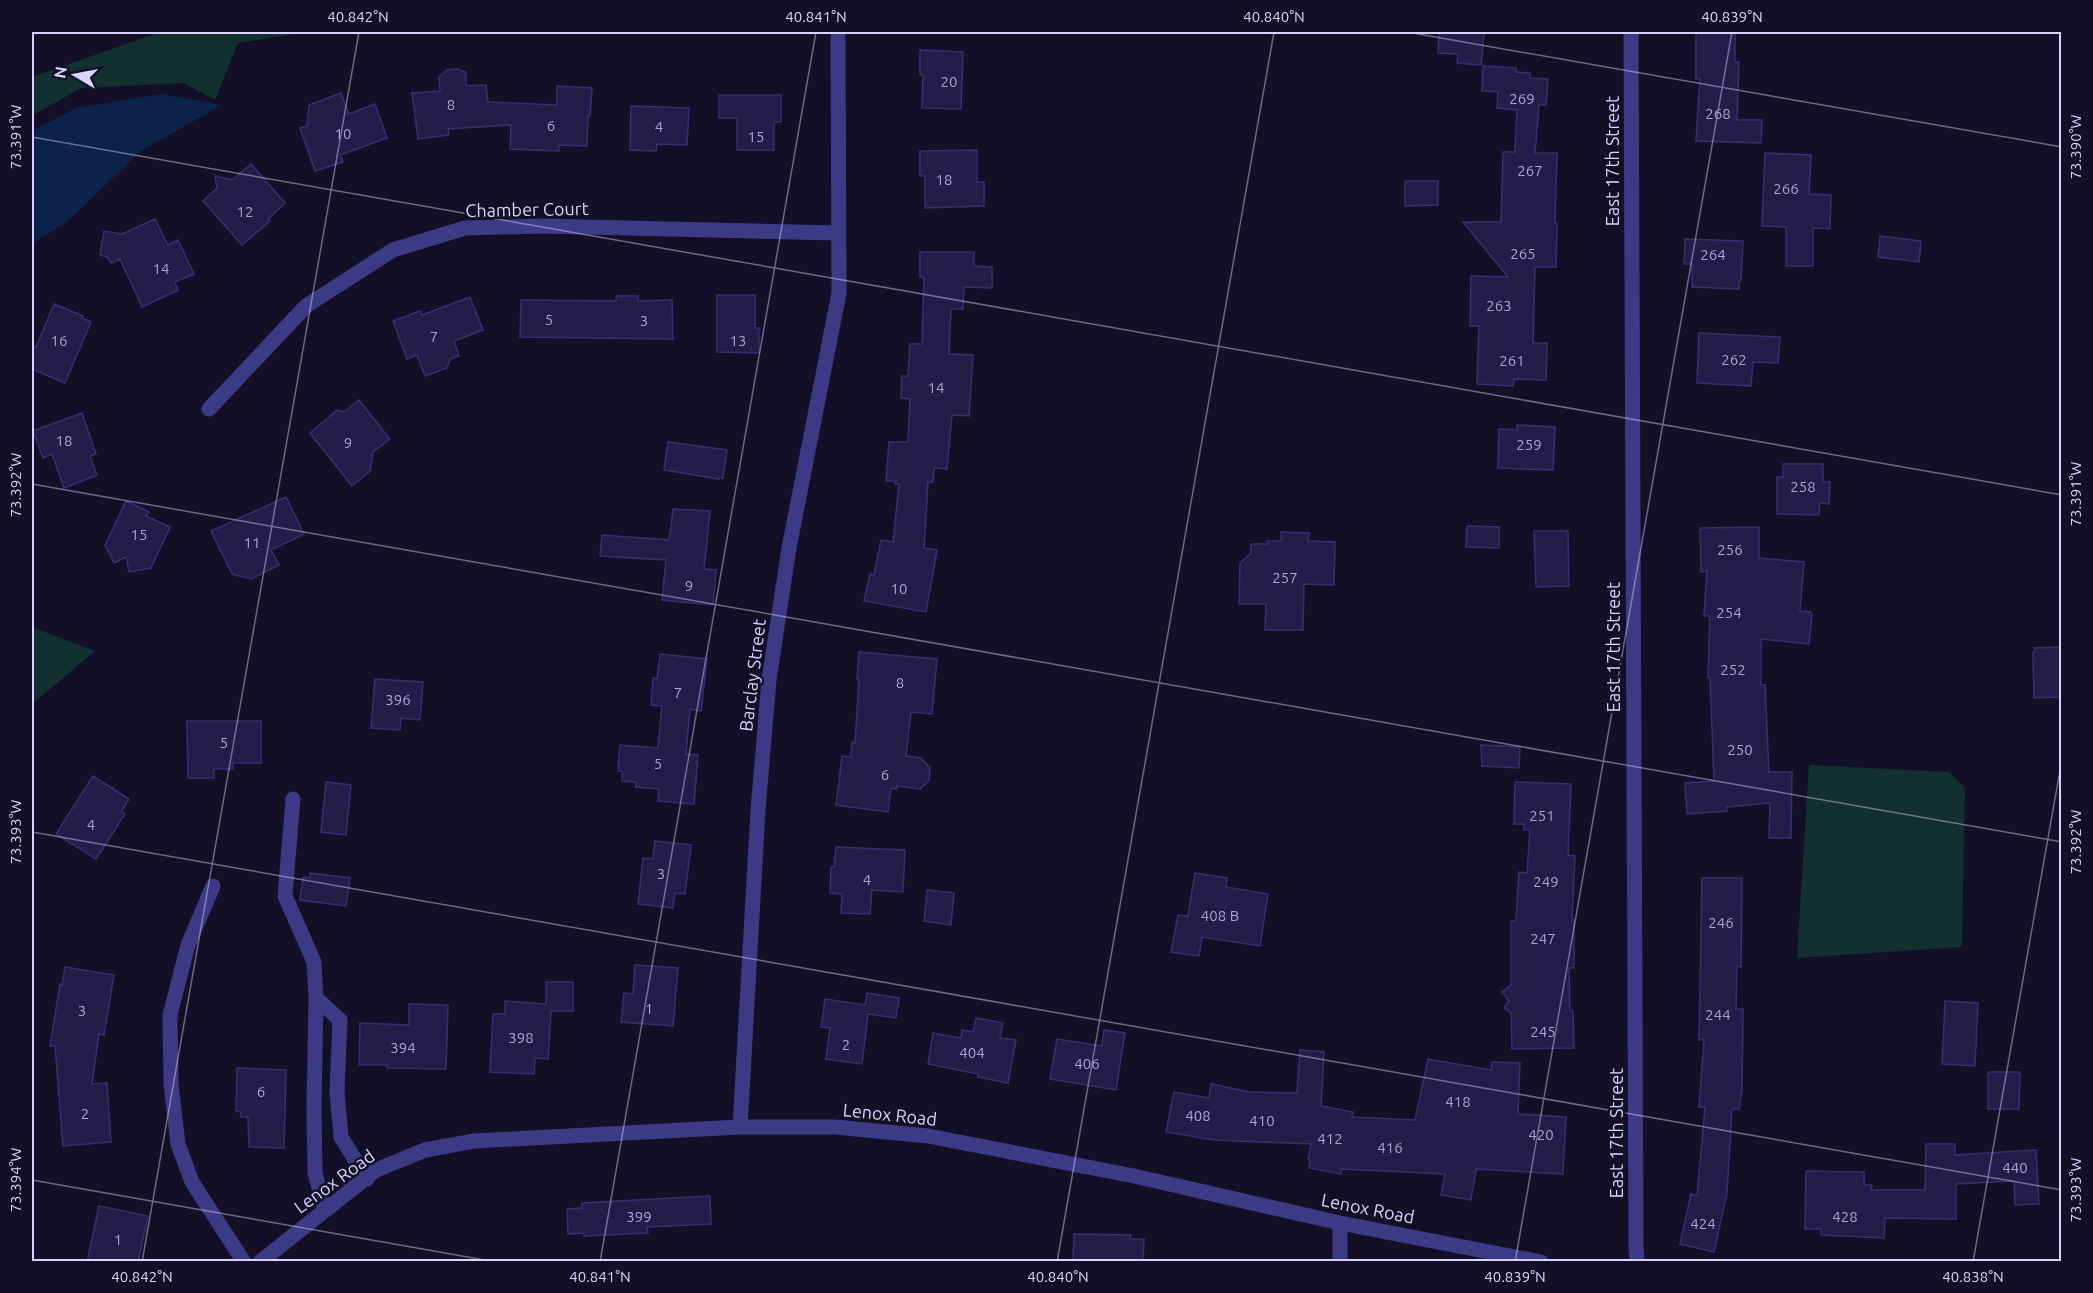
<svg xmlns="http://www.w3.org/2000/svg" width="2093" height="1293" font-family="Ubuntu,sans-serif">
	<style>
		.green { fill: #12302f }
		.water { fill: #0c2248 }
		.building { fill: #241b47; stroke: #3b2d73; stroke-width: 1.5 }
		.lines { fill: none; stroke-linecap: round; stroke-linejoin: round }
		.minor { stroke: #3d3a85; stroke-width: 15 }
		.ticks { fill: none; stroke: #d9d4ff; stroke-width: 1.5; stroke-opacity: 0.45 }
		.labels { text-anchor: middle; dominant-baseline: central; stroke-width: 5; stroke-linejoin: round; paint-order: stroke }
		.number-label { font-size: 15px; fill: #aca6d1 }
		.street-label { font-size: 18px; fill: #d9d4ff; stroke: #130f26 }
		.neatline { fill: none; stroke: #d9d4ff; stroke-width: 2 }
		.ticks-label { font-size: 15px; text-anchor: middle; fill: #d9d4ff }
	</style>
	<rect width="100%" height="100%" fill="#130f26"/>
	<path class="green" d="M160,32H307L238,43L215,100L183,83L81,88L32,116V77Z
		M32,627L95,651L32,704Z
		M1809,765L1949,772L1965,788L1962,947L1797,958Z"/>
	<path class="water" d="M161,94L222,105L141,151L67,222L32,244V131L76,108Z"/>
	<path class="building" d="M1439,32H1484L1481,65L1457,63L1458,54L1438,53Z
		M1696,32H1735V62H1739L1737,120H1762L1761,143L1696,141L1700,79H1696Z
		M920,50L963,52L961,109L922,108L923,75H920Z
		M1483,66L1516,68V72L1530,73V78L1548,79L1546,105H1539L1535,153H1557L1555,223H1557L1556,267H1535L1533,343H1547L1546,380L1514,379L1513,386L1477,384L1479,326H1470L1471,276L1508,277L1463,222H1501L1503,152H1515L1517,110L1497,108L1498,92L1482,91Z
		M457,69L466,72V86L486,85L488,102L557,105V86L592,88L590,116H588L587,146L559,145V151L510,149L511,125L448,129L449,135L418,139L412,93L440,91L439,77L447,70Z
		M341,93L349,114L375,104L387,138L340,155L343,162L315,171L300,128L307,126L309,105Z
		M719,95H781V122H774V150H737V118H719Z
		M631,106L689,108L687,145L657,144L656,151L630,150Z
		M977,150V182H984V206L925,208V176H920V151Z
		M1765,153L1811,155L1809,194L1831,195L1830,229L1813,228V266H1786V227L1762,226Z
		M251,164L285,203L268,219L270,221L242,245L203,201L217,188L215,176L232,180Z
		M1405,181H1438V205L1405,206Z
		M155,219L168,245L178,240L194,274L175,282L178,290L142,307L120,259L111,263L107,257L100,255L104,231L122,234Z
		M1880,236L1921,241L1919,262L1878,257Z
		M1685,239L1743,241L1741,281H1739V289L1692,287V264H1684Z
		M920,252H974V266L992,267V288L964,287L963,309H951L949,354L973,355L969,416L952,415L947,469L934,468L933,482H928L924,548L937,550L926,612L864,601L870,574L874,575L881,540L893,542L899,484H895L896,481H886L889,442H908L910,399L901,398L902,376H908L910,344H922L924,277H920Z
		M717,295H755V328H759V353L717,352Z
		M616,296H638V301L672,300L673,339L520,337L521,300L616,301Z
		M470,297L483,330L454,341L459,356L450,359L447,368L425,376L417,355L407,359L393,321L420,311L422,315Z
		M54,304L83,316L82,318L91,322L65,383L32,369V346L36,347Z
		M1699,333L1780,337L1778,363L1753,362L1751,386L1697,383Z
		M359,400L390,439L373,452L370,471L352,486L310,433L337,410L344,412Z
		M82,413L96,454L90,456L97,475L64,488L52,454L43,458L33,431Z
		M1517,425L1555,427L1553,470L1498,468L1499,429L1517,430Z
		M668,442L727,450L723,478L719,477V479L664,470Z
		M1783,464H1823V482H1830L1829,504L1820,503L1819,515L1777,514V477H1783Z
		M286,497L304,534L271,550L279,565L251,579L232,574L211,531Z
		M126,501L149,512L146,516L170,527L151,568L129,572L126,557L114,563L105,545Z
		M673,509L710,511L704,569L716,570L713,605L662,600L666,560L600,556L602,535L669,540Z
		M1467,526L1499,527V548L1466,547Z
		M1759,527V558L1804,562L1800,611L1811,612L1812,615L1809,644L1761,639V685H1765L1769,772H1792L1791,838H1769L1770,803L1727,807V811L1687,814L1685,783L1714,781L1710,678H1708L1710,616H1704L1707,571L1701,572L1700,528Z
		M1534,531H1568L1569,586L1536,587Z
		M1281,532L1309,533L1308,541L1335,542L1334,585L1304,584L1303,630H1265L1266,604H1239L1240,563L1251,553V544H1268L1267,541H1281Z
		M2061,647V697L2034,698L2033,652H2035L2034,648Z
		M859,652L937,659L932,714L911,712L906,756L921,758L930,768L929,781L920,789L897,786V789L891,788L888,812L836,805L842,756L851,757L852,742L855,743L859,679H857Z
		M660,654L707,659L701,711L690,709L686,754L698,755L694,804L658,801L659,789L636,787V782L622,781V771H618L620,745L658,748L662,706L651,705L653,678L657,679Z
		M375,679L423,682L420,720L401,718L400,730L371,728Z
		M187,721H261V763H233V769H214V778H188Z
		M1481,745L1520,747L1519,768L1482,766Z
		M93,776L129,799L121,812L125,814L96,859L56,834Z
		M326,782L351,785L346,835L321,832Z
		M1515,782L1571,784L1568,855L1575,856L1572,920H1574V968H1569L1570,1011H1573L1574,1048L1512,1049L1511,1013L1504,1008L1509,1001L1502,992L1511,985V921H1516L1519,872L1527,873L1530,830H1524V824H1514Z
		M655,841L691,845L685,894L675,893L673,908L638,904L643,858L653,859Z
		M836,847L905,850L903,892L872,890L870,914L841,913L842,894L830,893L831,867H834Z
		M310,873L350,878L346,906L300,900L303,877L310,878Z
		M1195,873L1227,878L1226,887L1268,894L1260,946L1202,937L1199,956L1171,952L1178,915L1188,916Z
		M1702,878H1742L1741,967L1737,966L1736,1009H1743L1742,1091L1739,1109H1732L1727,1193L1714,1252L1680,1244L1691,1194L1697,1196L1705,1107H1699L1704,1040H1699Z
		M927,890L954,893L951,925L924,921Z
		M635,965L678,968L673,1026L621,1022L624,993L633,994Z
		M65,967L114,975L104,1035L99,1034L92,1084L107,1083L111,1142L63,1146L55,1046H50L60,984L62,985Z
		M546,982H573V1011H551L548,1059L535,1058L534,1074L490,1072L493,1014H505V1001L546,1004Z
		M867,993L899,998L896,1018L868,1014L862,1064L826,1059L830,1028L821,1027L825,999L865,1005Z
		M1945,1001L1978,1003L1975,1066L1942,1064Z
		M409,1004L448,1005L446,1069L387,1068V1065H359L360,1023L409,1025Z
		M976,1018L1003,1023L1000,1038L1016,1040L1008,1083L978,1077V1074L928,1064L933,1033L961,1038L962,1030L973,1032Z
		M1104,1030L1125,1033L1116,1090L1050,1079L1057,1039L1102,1046Z
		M1300,1050L1324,1052L1321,1106L1353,1112L1352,1117L1415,1120L1428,1059L1491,1070L1492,1062L1520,1063L1518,1114L1566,1117L1563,1174L1476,1169L1471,1200L1441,1195L1445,1174L1342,1169L1341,1174L1309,1168L1310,1160L1308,1159L1311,1144L1214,1140L1166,1132L1174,1092L1209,1098L1211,1084L1249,1092L1297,1093Z
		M237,1068L286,1070L284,1148L249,1147L248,1117H241V1112L236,1111Z
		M1988,1072H2020L2019,1109H1988Z
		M1926,1144H1955V1155L2036,1150L2039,1204L2015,1205L2014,1181L1956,1184V1219L1885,1218L1884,1238L1821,1235V1229H1805L1806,1171L1864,1172V1185H1872L1871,1190H1925Z
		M710,1196L711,1224L647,1227L648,1233L584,1236V1233L568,1234L567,1209L582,1208V1203Z
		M99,1206L148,1216L138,1262H87Z
		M1074,1234L1131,1235L1130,1239H1144L1143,1262H1073Z"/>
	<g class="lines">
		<path class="minor" d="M1631,32L1636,1247L1637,1262
			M209,409L306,306L393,250L465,228L542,226L838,233
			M293,799L285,896L314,962L316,998L314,1107L315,1173L325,1210
			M213,886L188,945L170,1015L171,1084L178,1144L192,1182L244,1262
			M316,998L340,1020L337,1092L341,1137L367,1179
			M740,1127L758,810L769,680L789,548L839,293L838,32
			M1340,1223V1262
			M260,1262L376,1170L425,1150L474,1141L740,1127H835L928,1136L1134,1176L1340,1223L1541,1262"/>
	</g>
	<path class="ticks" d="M1407,32L2062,147M32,137L2062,495M32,484L2062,842M32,832L2062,1190M32,1180L496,1262M142,1262L359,32M600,1262L816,32M1057,1262L1274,32M1515,1262L1732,32M1973,1262L2062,759"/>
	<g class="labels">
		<g class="number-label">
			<text x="949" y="81">20</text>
			<text x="1522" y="98">269</text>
			<text x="451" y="104">8</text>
			<text x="1718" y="113">268</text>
			<text x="551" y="125">6</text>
			<text x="659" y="126">4</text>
			<text x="343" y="133">10</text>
			<text x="756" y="136">15</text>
			<text x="1530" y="170">267</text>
			<text x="944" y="179">18</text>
			<text x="1786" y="188">266</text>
			<text x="245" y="211">12</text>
			<text x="1523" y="253">265</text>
			<text x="1713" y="254">264</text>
			<text x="161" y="268">14</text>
			<text x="1499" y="305">263</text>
			<text x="549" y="319">5</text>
			<text x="644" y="320">3</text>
			<text x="434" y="336">7</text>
			<text x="59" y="340">16</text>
			<text x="738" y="340">13</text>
			<text x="1734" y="359">262</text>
			<text x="1512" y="360">261</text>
			<text x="936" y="387">14</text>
			<text x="64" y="440">18</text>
			<text x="348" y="442">9</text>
			<text x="1529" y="444">259</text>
			<text x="1803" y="486">258</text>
			<text x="139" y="534">15</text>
			<text x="252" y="542">11</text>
			<text x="1730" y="549">256</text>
			<text x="1285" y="577">257</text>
			<text x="689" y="585">9</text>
			<text x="899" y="588">10</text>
			<text x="1729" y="612">254</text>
			<text x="1733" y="669">252</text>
			<text x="900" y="682">8</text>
			<text x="678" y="692">7</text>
			<text x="398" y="699">396</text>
			<text x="224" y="742">5</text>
			<text x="1740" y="749">250</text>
			<text x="658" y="763">5</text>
			<text x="885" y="774">6</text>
			<text x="1542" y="815">251</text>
			<text x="91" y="824">4</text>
			<text x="661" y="873">3</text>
			<text x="867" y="879">4</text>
			<text x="1546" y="881">249</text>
			<text x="1220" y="915">408 B</text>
			<text x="1721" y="922">246</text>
			<text x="1543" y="938">247</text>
			<text x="649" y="1008">1</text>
			<text x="82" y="1010">3</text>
			<text x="1718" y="1014">244</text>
			<text x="1543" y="1031">245</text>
			<text x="521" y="1037">398</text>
			<text x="846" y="1044">2</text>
			<text x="403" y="1047">394</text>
			<text x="972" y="1052">404</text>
			<text x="1087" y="1063">406</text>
			<text x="261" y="1091">6</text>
			<text x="1458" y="1101">418</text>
			<text x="85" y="1113">2</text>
			<text x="1198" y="1115">408</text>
			<text x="1262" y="1120">410</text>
			<text x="1541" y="1134">420</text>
			<text x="1330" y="1138">412</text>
			<text x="1390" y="1147">416</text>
			<text x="2015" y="1167">440</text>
			<text x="639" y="1216">399</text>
			<text x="1845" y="1216">428</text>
			<text x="1703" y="1223">424</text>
			<text x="118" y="1239">1</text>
		</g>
		<g class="street-label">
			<text transform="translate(1612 161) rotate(-90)">East 17th Street</text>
			<text transform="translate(527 209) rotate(-1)">Chamber Court</text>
			<text transform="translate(1613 647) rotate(-90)">East 17th Street</text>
			<text transform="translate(752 675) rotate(-83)">Barclay Street</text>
			<text transform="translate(890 1114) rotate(6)">Lenox Road</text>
			<text transform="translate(1616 1133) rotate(-90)">East 17th Street</text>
			<text transform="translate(334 1181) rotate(-36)">Lenox Road</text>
			<text transform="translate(1368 1208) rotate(11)">Lenox Road</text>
		</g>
	</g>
	<rect width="2093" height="1293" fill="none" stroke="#130f26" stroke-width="66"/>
	<g transform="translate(75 75) rotate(280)" stroke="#130f26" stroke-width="4.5" paint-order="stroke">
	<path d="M0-4.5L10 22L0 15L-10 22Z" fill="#d9d4ff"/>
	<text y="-9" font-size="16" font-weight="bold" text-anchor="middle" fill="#d9d4ff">N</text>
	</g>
	<rect x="33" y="33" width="2027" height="1227" class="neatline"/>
	<g class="ticks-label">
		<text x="358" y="22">40.842°N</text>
		<text x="816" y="22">40.841°N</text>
		<text x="1274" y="22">40.840°N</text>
		<text x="1732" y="22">40.839°N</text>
		<text transform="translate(16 137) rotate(-90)" y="5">73.391°W</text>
		<text transform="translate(2076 147) rotate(-90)" y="5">73.390°W</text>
		<text transform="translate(16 485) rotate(-90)" y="5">73.392°W</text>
		<text transform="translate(2076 494) rotate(-90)" y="5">73.391°W</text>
		<text transform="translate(16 832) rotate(-90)" y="5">73.393°W</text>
		<text transform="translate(2076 842) rotate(-90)" y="5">73.392°W</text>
		<text transform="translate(16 1180) rotate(-90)" y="5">73.394°W</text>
		<text transform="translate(2076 1190) rotate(-90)" y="5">73.393°W</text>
		<text x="142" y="1282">40.842°N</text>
		<text x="600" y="1282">40.841°N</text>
		<text x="1058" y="1282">40.840°N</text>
		<text x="1515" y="1282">40.839°N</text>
		<text x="1973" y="1282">40.838°N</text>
	</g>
</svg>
